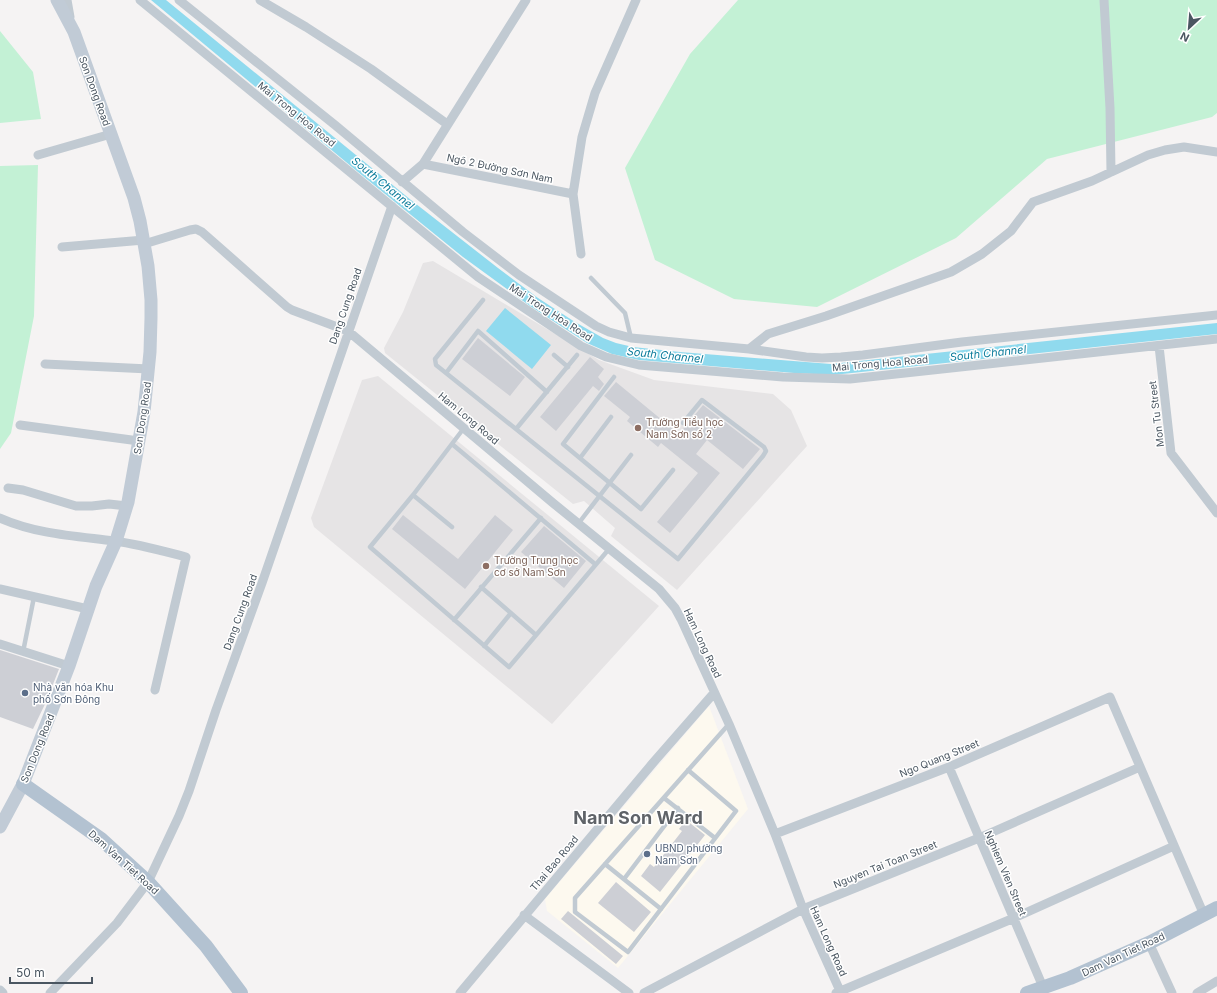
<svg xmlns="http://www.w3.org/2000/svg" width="1217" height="993" font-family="Inter,sans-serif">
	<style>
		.commercial { fill: #fdf9ef }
		.education { fill: #e6e4e5 }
		.green { fill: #c3f1d5 }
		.water { fill: #90daee }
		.building { fill: #cdcfd5 }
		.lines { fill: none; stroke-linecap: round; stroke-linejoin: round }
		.lane { stroke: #c1cad2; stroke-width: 4.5 }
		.street { stroke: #c1cad2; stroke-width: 9 }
		.secondary { stroke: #c1cbd6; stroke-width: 13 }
		.primary { stroke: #b3c2d1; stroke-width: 14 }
		.education-dot { fill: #8d6e63; stroke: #fff; stroke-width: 1.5 }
		.service-dot { fill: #5c6f8a; stroke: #fff; stroke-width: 1.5 }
		.labels { text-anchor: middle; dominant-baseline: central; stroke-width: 3; stroke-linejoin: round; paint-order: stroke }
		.street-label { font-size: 10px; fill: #4a5661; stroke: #fff }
		.education-label { font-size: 10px; fill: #785e54; stroke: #fff; text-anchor: start }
		.service-label { font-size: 10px; fill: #4e5e75; stroke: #fff; text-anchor: start }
		.water-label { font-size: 11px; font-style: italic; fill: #0c7c9b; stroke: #fff }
		.town-label { font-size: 18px; font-weight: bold; fill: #5f6368; stroke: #fff }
	</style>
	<rect width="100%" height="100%" fill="#f5f3f3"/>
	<path class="commercial" d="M709,706L748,809L618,968L547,911L545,899Z"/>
	<path class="education" d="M433,261L599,360L654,380L773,394L791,410L807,446L677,590L611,536L615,528L584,501L573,504L385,353L384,348L403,312L423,263Z
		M378,376L659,606L552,724L314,527L311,518L362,380Z"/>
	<path class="green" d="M738,0H1217V113L1212,117L1047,159L956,238L817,307L734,299L655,260L625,168L690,54Z
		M0,31L33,72L41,119L0,123Z
		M38,165L34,316L11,433L0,449V166Z"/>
	<path class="water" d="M151,0H166L411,200L498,268L538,298L575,322L603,338L616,343L633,347L680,352L831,364L1217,323V334L833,375L794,373L639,360L612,354L587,343L530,306L463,257L358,172Z
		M505,308L551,345L532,369L486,331Z"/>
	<path class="building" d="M478,338L525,377L510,396L462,359Z
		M590,357L604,369L598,377L604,384L599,391L593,386L556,431L540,417Z
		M616,382L679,434L703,405L760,449L743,469L707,440L696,454L720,473L670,533L657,522L698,473L661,443L658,447L627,421L630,417L604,396Z
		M403,515L458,559L495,515L513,530L465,589L392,529Z
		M544,526L586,561L564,588L521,552Z
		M0,650L59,669L46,702L33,729L0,717Z
		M686,820L705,835L660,892L641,876L650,864L654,867L682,831L679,829Z
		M616,882L651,912L634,932L598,903Z
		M568,911L623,956L616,964L561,919Z"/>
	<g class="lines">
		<path class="lane" d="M591,278L625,313L631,338
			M483,300L435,359L436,365L678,559L763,456L766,451L764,447L702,400L683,423
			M554,355L568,367
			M446,373L478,331L547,392
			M614,377L563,444L641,509L673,470
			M516,429L577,355
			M452,444L595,564
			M580,458L611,417
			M413,495L370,547L509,667L609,549
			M578,524L631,455
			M452,527L413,495L464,428
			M481,587L536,635
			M454,620L541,518
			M484,646L511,613
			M23,652L34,597
			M688,770L736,811L628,952L575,912V898C626,840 677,782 729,724
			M664,798L715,838
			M605,864L661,909
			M624,879L678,808"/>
		<path class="street" d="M67,0L70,17
			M140,0L478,277L581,346L606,357L639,365L783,377L850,379L1217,339
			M179,0L335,125L463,232L519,275L596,326L609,332L631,338L749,349L806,357L822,358L841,357L863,355L962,342L1217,315
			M260,0L306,27L371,69L447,124
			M1104,0L1110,108L1111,172
			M38,155L111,134
			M423,164L573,194
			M402,182L423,164L526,0
			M144,244L190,230L196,229L202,232L287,307L292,310L348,331L553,503L659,589L675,608L681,619L729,724L775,834L803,909L841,993
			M62,247L144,240
			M581,254L573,194L582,137L595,93L636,0
			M1159,346L1171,453L1217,513
			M749,349L768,334L826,316L951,272L982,254L1011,231L1033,202L1092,181L1148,155L1165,150L1184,147L1217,152
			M45,364L149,369
			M20,425L139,441
			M8,488L23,490L76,506H92L109,504L127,506
			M0,518C36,534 75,536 114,541C138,544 163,551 186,557L155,690
			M0,589L88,609
			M0,644L69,666
			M949,767L1043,987
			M775,834L949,767L1110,697L1204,915
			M524,915L629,993
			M1149,943L1172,993
			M0,990L3,993
			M50,993L117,923L148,882L179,816L189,791L216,710L262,583L392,206
			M460,993L652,764L714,693
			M644,993L803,909L979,838L1140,767
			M836,993L1014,918L1174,846
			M1197,993L1217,981"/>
		<path class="secondary" d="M0,827L23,784L69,666L96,586L116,541L128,502L144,412L150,352L151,318V300L148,266L140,221L134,198L74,32L57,0"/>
		<path class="primary" d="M23,784L101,839L148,882L206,946L241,993
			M1027,993L1070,978L1149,943L1217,908"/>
	</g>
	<g class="education-dot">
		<circle cx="638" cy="428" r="4"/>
		<circle cx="486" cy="566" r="4"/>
	</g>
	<g class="service-dot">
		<circle cx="25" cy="693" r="4"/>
		<circle cx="647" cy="854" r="4"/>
	</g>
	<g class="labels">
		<g class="street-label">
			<text transform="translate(95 91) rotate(70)">Son Dong Road</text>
			<text transform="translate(297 114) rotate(39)">Mai Trong Hoa Road</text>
			<text transform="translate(500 168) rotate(12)">Ngõ 2 Đường Sơn Nam</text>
			<text transform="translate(345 306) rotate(-71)">Dang Cung Road</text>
			<text transform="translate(551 312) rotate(33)">Mai Trong Hoa Road</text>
			<text transform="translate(880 363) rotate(-5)">Mai Trong Hoa Road</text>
			<text transform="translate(1156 414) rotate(-97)">Mon Tu Street</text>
			<text transform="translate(142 418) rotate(-82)">Son Dong Road</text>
			<text transform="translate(469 418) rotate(40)">Ham Long Road</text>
			<text transform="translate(240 612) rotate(-70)">Dang Cung Road</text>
			<text transform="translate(703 643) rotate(65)">Ham Long Road</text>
			<text transform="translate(37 748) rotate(-68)">Son Dong Road</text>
			<text transform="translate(939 758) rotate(-22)">Ngo Quang Street</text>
			<text transform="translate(124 862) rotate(42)">Dam Van Tiet Road</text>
			<text transform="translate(554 863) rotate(-50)">Thai Bao Road</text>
			<text transform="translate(885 864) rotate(-22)">Nguyen Tai Toan Street</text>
			<text transform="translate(1006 873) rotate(67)">Nghiem Vien Street</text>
			<text transform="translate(829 941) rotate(66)">Ham Long Road</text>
			<text transform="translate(1123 954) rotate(-25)">Dam Van Tiet Road</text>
		</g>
		<g class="education-label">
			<text x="646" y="422">Trường Tiểu học<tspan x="646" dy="12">Nam Sơn số 2</tspan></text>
			<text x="494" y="560">Trường Trung học<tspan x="494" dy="12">cơ sở Nam Sơn</tspan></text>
		</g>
		<g class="service-label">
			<text x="33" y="687">Nhà văn hóa Khu<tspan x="33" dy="12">phố Sơn Đông</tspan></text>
			<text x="655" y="848">UBND phường<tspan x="655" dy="12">Nam Sơn</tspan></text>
		</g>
		<g class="water-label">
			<text transform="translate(383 183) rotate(39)">South Channel</text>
			<text transform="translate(988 353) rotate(-6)">South Channel</text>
			<text transform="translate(665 355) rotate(6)">South Channel</text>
		</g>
		<g class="town-label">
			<text x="638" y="817">Nam Son Ward</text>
		</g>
	</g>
	<g transform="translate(1189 28) rotate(206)" stroke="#ffffff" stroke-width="3" paint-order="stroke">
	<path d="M0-3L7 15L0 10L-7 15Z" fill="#4a5661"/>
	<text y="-6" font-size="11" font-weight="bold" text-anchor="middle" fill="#4a5661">N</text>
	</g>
	<path d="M10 977v6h82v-6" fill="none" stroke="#4a5661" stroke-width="2"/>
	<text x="16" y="977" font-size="12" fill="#4a5661" stroke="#ffffff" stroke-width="3" paint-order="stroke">50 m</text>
</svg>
